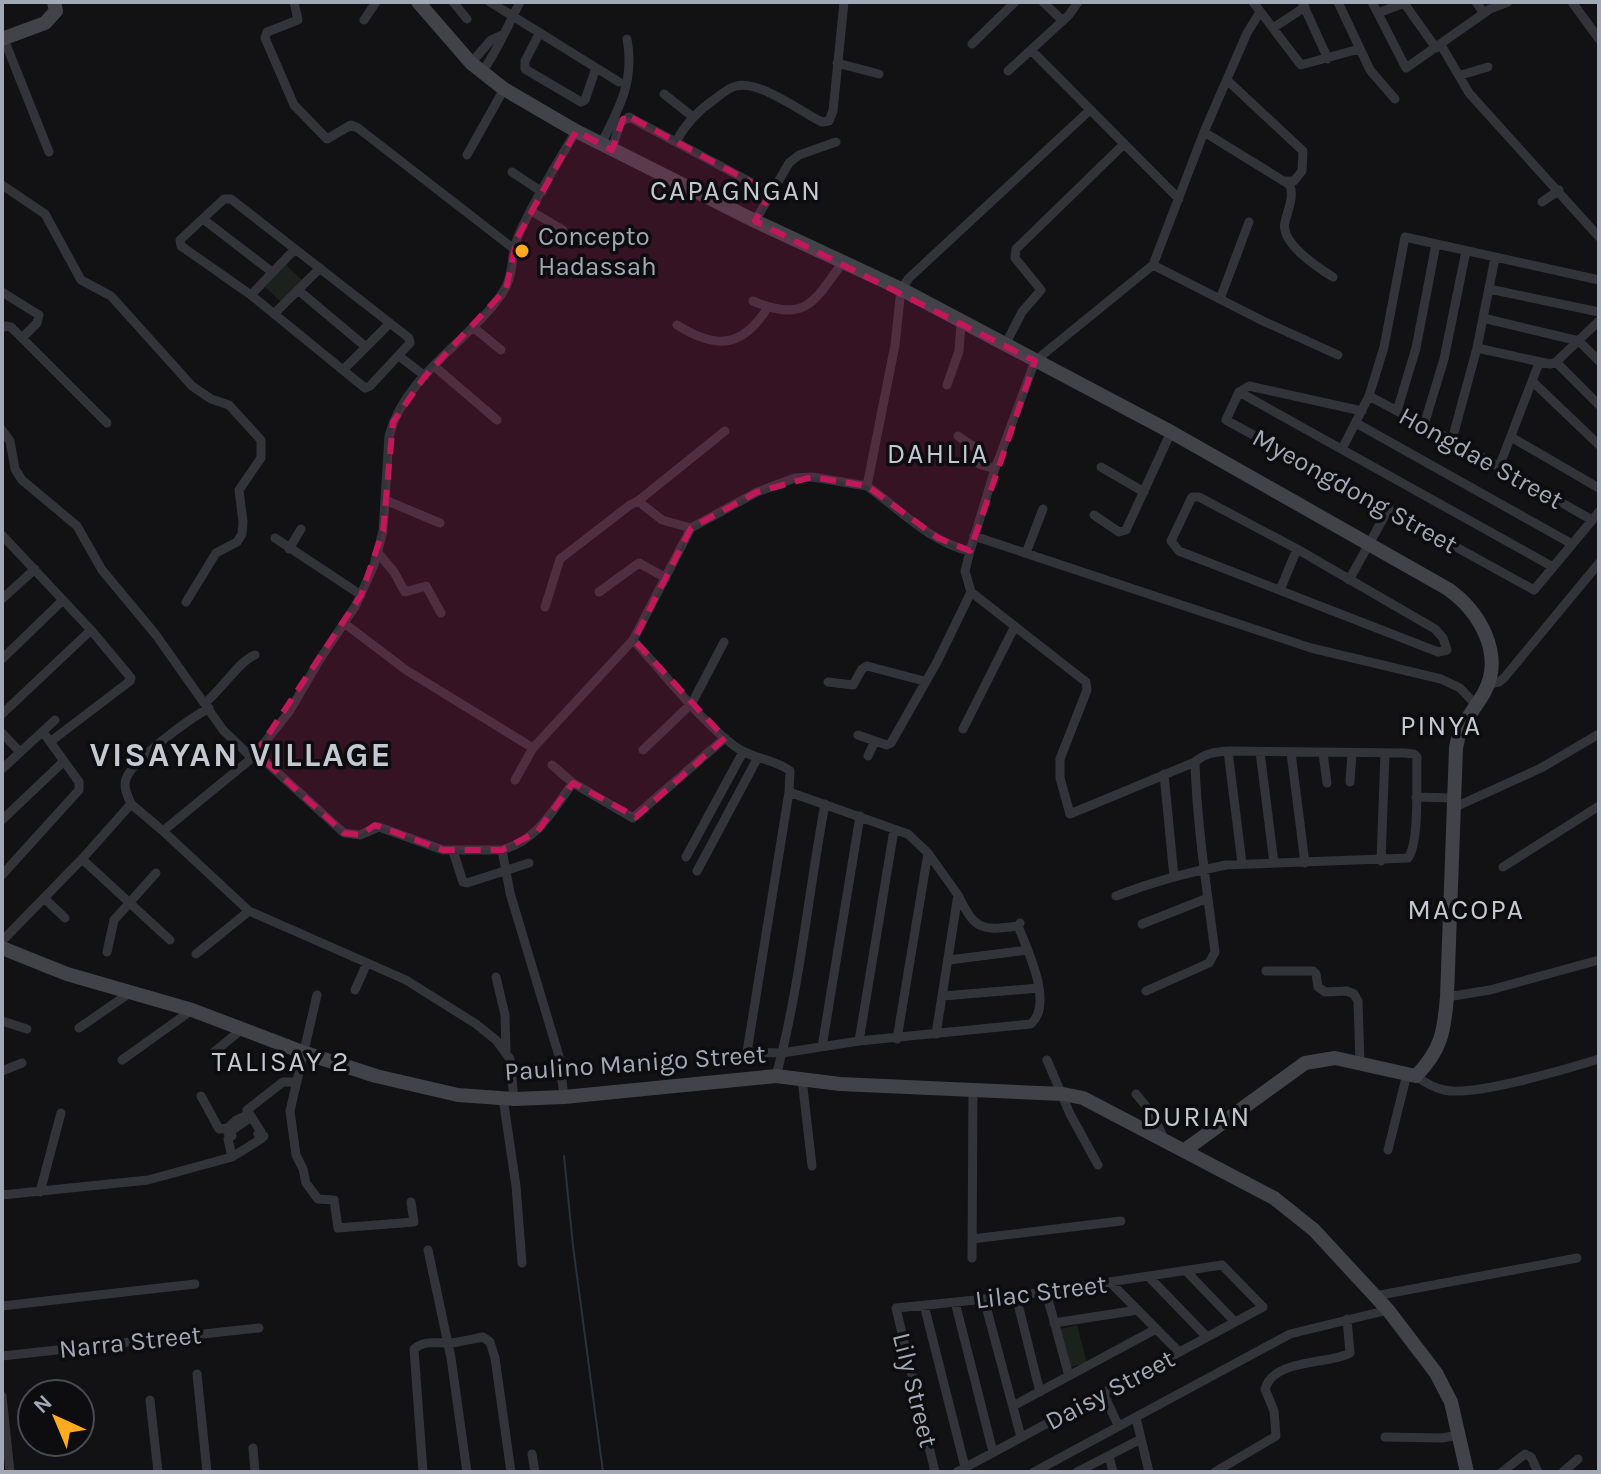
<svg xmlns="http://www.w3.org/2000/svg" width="1601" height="1474" font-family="Karla,sans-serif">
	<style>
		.green { fill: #1a221b }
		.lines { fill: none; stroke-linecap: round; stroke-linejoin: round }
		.stream { stroke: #273239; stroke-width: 2 }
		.street { stroke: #333439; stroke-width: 9 }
		.secondary { stroke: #414349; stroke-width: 14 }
		.marked { fill: #c2185b; fill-opacity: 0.2; stroke: #c2185b; stroke-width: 6; stroke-dasharray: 16 10; stroke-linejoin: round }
		.poi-dot { fill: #ffaa1f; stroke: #0d0d0f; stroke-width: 3 }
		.labels { text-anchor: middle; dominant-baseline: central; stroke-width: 7; stroke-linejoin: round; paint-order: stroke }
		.poi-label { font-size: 26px; fill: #a2a9b6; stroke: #0d0d0f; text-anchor: start }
		.street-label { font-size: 26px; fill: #a2a9b6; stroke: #0d0d0f }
		.neighbourhood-label { font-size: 28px; letter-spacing: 2px; fill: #c4c8d1; stroke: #0d0d0f }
		.district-label { font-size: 34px; font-weight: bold; letter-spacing: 2px; fill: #c4c8d1; stroke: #0d0d0f }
	</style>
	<rect width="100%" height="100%" fill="#121214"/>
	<path class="green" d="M286,265L302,280L281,302L265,287Z
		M1077,1325L1087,1363L1070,1367L1060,1329Z"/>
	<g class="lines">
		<path class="stream" d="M564,1156L573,1246L603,1472"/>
		<path class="street" d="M294,2L298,20L267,32L265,38L294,105L327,139L351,125L358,128L514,249
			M453,2L467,19
			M490,2L619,82
			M1043,2L1063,21
			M1253,2L1301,65L1359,49
			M1302,2L1328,59
			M1338,2L1370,70L1395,99
			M1372,2L1406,68L1490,9L1508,2
			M1476,2L1484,13
			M1572,2L1599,39
			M1404,3L1436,48
			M1378,13L1407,2
			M364,20L376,2
			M1273,28L1305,7
			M539,34L525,61V69L581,102L585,100L596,68
			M3,37L49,152
			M972,44L1015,2
			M1441,45L1469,93L1599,237
			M1032,51L1179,199
			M471,63L491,40L502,35
			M837,63L879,74
			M1008,71L1069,15L1078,2
			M482,72C498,50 507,27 520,2
			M1461,75L1488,67
			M1227,80L1303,151L1302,171L1294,181H1286
			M664,94L693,117
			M1204,132L1290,185C1294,198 1288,209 1285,222C1280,243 1317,267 1333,277
			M677,140C686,123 699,110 715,99C721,94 728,88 736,86C760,80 801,112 822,122L829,121L833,111L844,2
			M601,144C619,109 635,80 627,39
			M612,149L620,123L629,117L771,193
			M467,155L504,89
			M512,172L542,192
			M2,185L45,214L81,280L111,296L192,386L211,399L229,405L261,440V458L239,490L243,522L242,534L237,542L216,553L186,602
			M224,199H231L409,338L410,343L370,386L365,388L251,295L181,246L180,240Z
			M1542,202L1559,190
			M531,211L563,230
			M203,219L272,272
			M755,221L789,163L799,155L836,142
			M1153,265L1204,132L1247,33L1260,12
			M1489,289L1599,312
			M298,290L366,347
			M2,292L39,315L37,323L22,338
			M251,295L295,249
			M1220,299L1249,222
			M753,301C806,323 813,303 843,262
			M274,314L320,268
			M1483,318L1579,341L1599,361
			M677,325C715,349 742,349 768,307
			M473,327L501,350
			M2,328L5,326L11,327L107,423
			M1005,345L1022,312L1041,290L1015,258L1016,249L1124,144
			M1477,348L1550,364L1556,362L1599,321
			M399,356L425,376
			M1556,362L1599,405
			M434,366L497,420
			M344,369L390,323
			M1532,381L1599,445
			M947,385L959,351L961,323
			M1239,392L1553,567
			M1369,396L1452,440L1592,520
			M1362,411L1249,386L1239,392L1226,420L1534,590L1599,512
			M1397,411L1416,348L1436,244
			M1356,423L1572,544
			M1424,425L1444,359L1466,251
			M2,430L10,441L15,469L22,480L77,526L102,570L156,635L223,730L252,758
			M958,436L977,449L979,464L995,469
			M1511,437L1599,488
			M1452,440L1477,348L1495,258
			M1342,449L1369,396L1384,347L1405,237L1599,280
			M1101,467L1144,492
			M1499,467L1539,363
			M867,486C899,509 931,543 970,551
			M1192,497H1199L1297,549L1435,629L1443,638L1447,650L1438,652L1179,551L1171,541Z
			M385,500L440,523
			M638,501L725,431
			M1094,515L1119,532L1126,530L1171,432
			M2,535L91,630L131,678L130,681L50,742
			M974,536L1311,648L1441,679L1460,688L1476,705
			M275,538L361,595
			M289,549L301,529
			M378,553L394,572L405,592L426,586L441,613
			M1026,553L1043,509
			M1349,580L1389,508
			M1280,590L1297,549
			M599,592L639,563L666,578
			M2,599L35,569
			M545,607L560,559L630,505L638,501L662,520L691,528
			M344,623L406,670L533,748
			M633,640C665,674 697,717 733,745C750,759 776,759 790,771L789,792L747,1052L782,1053L859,1041L1031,1024C1054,1003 1027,949 1018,926
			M2,659L63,600
			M828,682L853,685L862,669L867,666L924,681
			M1488,685L1499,682L1504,678L1599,563
			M206,702C221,690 241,659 255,655
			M2,714L91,630
			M963,729L1015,626
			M2,733L20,752
			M858,735L875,741
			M643,750L692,703L724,642
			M1228,751L1242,863
			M1260,752L1274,863
			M256,753L344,833L360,835L379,827L443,850H502
			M1291,753L1305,863
			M1323,753L1327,783
			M868,756L875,741L887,745L891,743L937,662L971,592
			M1195,762L1070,814L1060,778V759L1087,690L1086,682L971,592L965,571L970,551L995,469L1035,361L1153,265L1263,321L1338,355
			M552,765L573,783L633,818L725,738
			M2,769L55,720
			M1164,774L1174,877
			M515,780L533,748L633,640L691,528L757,492L795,478L812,477L867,486L895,345L901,289L909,278L1090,110
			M1350,782L1352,753
			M789,792L908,834L928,853L958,895L936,1034
			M1416,797L1453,798
			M131,804C128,796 123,788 126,779C132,760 191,718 209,708
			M1453,808L1541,768L1599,734
			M2,820L63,762
			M163,831L249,911L406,980L476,1024L496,1040L510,1059L514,1099
			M453,851L463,882L467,883L529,863
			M686,857L743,752
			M82,859L170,940
			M1381,861L1385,753
			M1503,867L1599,806
			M697,871L757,759
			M2,875L79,790V782L43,732
			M958,895C975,930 981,931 1018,926L1020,923
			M1116,896C1152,882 1189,872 1226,865L1408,858C1420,842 1416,779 1417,757L1414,754L1404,753L1228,751C1215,752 1205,753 1195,762C1197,826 1207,890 1215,952L1209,963L1146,991
			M44,898L65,918
			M1142,924L1208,898
			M2,941L82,859L131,804L163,831L252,758L289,712L320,659L356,605L374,565L383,531L389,436C404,379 461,346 496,302C519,273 507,261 519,234C535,198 557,164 576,131
			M107,952L114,920L156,873
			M196,954L249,911
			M949,960L1028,950
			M1266,971H1313L1316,974L1318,987L1325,992L1347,991L1354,994L1358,1001L1360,1063
			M496,977L505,1015L506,1052
			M355,990L367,963
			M317,995L290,1111L296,1155L303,1169L306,1183L318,1199L334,1200L338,1228L414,1222L411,1202
			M943,996L1039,988
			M1447,997L1490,990L1599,960
			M2,1021L27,1029
			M79,1028L131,992
			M897,1039L928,853
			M859,1041L894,830
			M822,1047L860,816
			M213,1053L242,1029
			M122,1060L192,1010
			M1047,1060L1070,1114L1098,1165
			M2,1071L22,1063
			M776,1076C800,988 808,894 825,804
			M1416,1076C1424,1082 1434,1088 1444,1090C1474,1097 1566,1069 1599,1059
			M802,1079L812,1166
			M1136,1094L1154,1116L1164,1139
			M201,1096L219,1129L228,1128
			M564,1097L559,1056L510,893L502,850C539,839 551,812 573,783
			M503,1098L516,1186L522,1263
			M249,1114L236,1120L228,1128V1133L251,1117
			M231,1131L232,1136L228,1139L232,1157L261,1139
			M264,1136L261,1139L258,1134L261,1132L247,1110L283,1082H297
			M1388,1150L1407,1074
			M40,1192L61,1113
			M2,1195L148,1180L232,1157
			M972,1239L1121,1221
			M428,1250L451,1358L467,1472
			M972,1258L973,1090
			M1186,1271L1235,1322
			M1149,1277L1207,1337
			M1111,1283L1179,1352
			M1046,1292L1069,1376
			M1016,1296L1040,1392
			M1375,1296L1577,1258
			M984,1299L1021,1437
			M955,1302L993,1452
			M924,1305L965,1467
			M2,1306L195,1284
			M1054,1323L1138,1310
			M2,1356L259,1328
			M197,1374L207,1472
			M1103,1393L1118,1425
			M2,1396L10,1472
			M150,1400L158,1472
			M1013,1406L1156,1329
			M1137,1422L1149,1472
			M1385,1437L1442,1438L1459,1435
			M253,1448L255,1472
			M532,1454L535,1472
			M1109,1456L1113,1472
			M423,1472L414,1349C425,1339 437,1344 451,1343C461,1342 472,1339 483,1337L490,1342L495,1358L511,1472
			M935,1472L896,1308L1016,1296L1222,1265L1263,1307L957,1472
			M1034,1472L1290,1334L1388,1310
			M1077,1472L1141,1439
			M1215,1472L1276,1436L1274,1411L1265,1389C1274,1358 1328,1365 1350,1353L1347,1319
			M1502,1472L1525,1454L1531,1457L1538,1472
			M1563,1472L1578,1459"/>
		<path class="secondary" d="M418,2L471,63L504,89L576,131L755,221L901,289L1171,432L1448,589C1479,611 1505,654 1484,693C1473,712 1459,725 1456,748L1447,997C1444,1033 1441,1050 1416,1076L1335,1058L1305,1063L1185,1150
			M2,39L45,23L56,11L54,2
			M2,948L67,974L192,1010L305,1053L376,1076L458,1095L514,1099L564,1097L776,1076L840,1084L1063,1094L1083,1098L1274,1198L1314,1230L1388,1310L1436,1373L1451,1402L1467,1472"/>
	</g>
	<path class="marked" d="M632,118L771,193L755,221L1035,361L970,551L938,538L867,486L812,477L757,492L691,528L634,640L725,738L636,817L573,783L537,832L502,850H443L375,825L360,835L344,833L256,753L361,595L383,531L393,422L425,376L506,289L517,238L576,131L612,150L623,119Z"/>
	<circle class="poi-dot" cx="522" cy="251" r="8"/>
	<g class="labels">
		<g class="poi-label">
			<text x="538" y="236">Concepto<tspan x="538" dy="30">Hadassah</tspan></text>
		</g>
		<g class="street-label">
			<text transform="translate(1481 458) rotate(29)">Hongdae Street</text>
			<text transform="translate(1355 491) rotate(29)">Myeongdong Street</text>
			<text transform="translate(635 1063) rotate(-4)">Paulino Manigo Street</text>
			<text transform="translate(1041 1292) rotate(-7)">Lilac Street</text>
			<text transform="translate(130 1342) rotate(-6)">Narra Street</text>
			<text transform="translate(915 1390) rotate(76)">Lily Street</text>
			<text transform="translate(1110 1390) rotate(-28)">Daisy Street</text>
		</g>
		<g class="neighbourhood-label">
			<text x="736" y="190">CAPAGNGAN</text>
			<text x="938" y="453">DAHLIA</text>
			<text x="1441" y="725">PINYA</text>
			<text x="1466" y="909">MACOPA</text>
			<text x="281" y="1061">TALISAY 2</text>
			<text x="1197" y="1116">DURIAN</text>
		</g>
		<g class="district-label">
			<text x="241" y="755">VISAYAN VILLAGE</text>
		</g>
	</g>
	<rect width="1601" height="1474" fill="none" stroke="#a2a9b6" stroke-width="8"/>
	<g transform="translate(56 1418) rotate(316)"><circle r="38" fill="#0d0d0f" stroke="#494b52" stroke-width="2"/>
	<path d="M0-6L14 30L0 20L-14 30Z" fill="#ffaa1f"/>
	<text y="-12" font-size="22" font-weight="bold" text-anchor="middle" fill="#a2a9b6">N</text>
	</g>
</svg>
